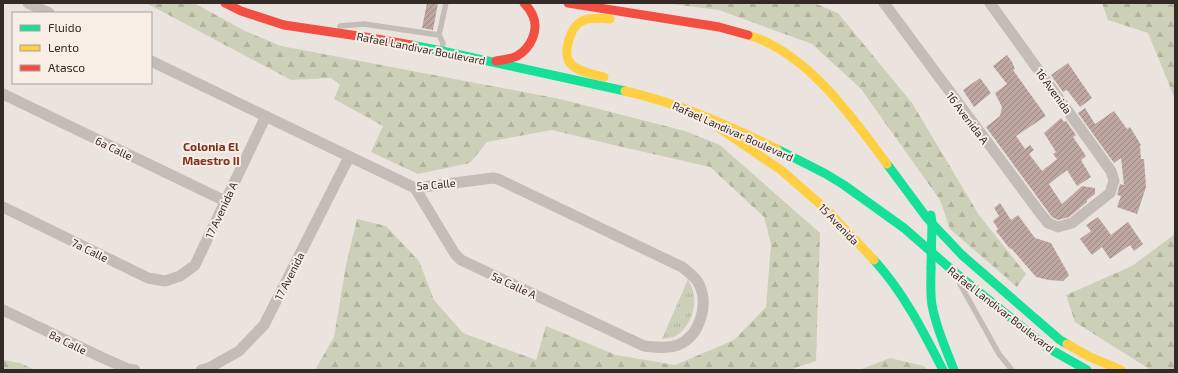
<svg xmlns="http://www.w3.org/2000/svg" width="1178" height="373" font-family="'Exo 2',sans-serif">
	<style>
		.grass { fill: url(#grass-tufts) }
		.forest { fill: url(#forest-firs) }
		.building { fill: url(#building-hatch) }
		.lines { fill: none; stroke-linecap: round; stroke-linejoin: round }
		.lane { stroke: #c4bcb7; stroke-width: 5.5 }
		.street { stroke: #c4bcb7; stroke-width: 11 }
		.fast { stroke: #16e098; stroke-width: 9 }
		.slow { stroke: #ffcf43; stroke-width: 9 }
		.jam { stroke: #f24e42; stroke-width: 9 }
		.fast-bridge { stroke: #16e098; stroke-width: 9 }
		.labels { text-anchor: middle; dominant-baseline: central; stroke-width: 4; stroke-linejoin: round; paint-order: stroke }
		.street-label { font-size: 11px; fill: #342a26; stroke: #f8eee5 }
		.neighbourhood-label { font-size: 12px; font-weight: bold; fill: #813121; stroke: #f8eee5 }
	</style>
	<defs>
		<pattern id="grass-tufts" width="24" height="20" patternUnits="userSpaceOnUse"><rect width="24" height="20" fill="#cdd0b8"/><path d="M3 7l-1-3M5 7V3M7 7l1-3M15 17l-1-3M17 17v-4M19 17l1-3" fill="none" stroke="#b1b39e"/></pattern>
		<pattern id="forest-firs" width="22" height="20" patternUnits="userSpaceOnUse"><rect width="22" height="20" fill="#cdd0b8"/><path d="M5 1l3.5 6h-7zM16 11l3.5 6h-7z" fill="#b1b39e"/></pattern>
		<pattern id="building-hatch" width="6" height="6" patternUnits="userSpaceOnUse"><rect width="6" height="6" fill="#bea7a0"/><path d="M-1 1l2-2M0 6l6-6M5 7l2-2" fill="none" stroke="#9b8882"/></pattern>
	</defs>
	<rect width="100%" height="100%" fill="#ebe4de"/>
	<path class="grass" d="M688,279C689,282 691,285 692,288C699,304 690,329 674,337C671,338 666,338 662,339Z"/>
	<path class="forest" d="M146,3H194L245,31L281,46L560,99L685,131L720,145L820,233L816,361L789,370H315L334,337L346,265L357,219L386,226L419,261L434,300L463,333L536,360L546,326L616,355L675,365L734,340L766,307L771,244L764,217L710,167L618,146L552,130L487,142L470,163L418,174L371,152L383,126L334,99L340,85L331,78L291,80Z
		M663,3H814L838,13L912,103L979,215L1026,274L1017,287L950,229L940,200L861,89L812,44L719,10Z
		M1102,3H1175V99L1148,33L1108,20Z
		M1175,234V370H1151L1075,322L1066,295L1132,266Z
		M890,358L924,366L927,370H859Z
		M3,360L20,363L35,370H3Z"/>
	<path class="building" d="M427,3H438L433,30L422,28Z
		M1007,55L1012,62L1015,69L1013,70L1046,116L1016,136L1025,149L1030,145L1034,150L1029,154L1042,171L1057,159L1053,154L1056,152L1044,133L1061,118L1064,122L1066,121L1076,135L1073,137L1086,156L1081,160L1091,177L1077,186L1067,170L1049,184L1062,204L1082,186L1095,188V194L1087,200V202L1069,217L1058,220L1052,217L986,127L1000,116L1002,107L995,93L1007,84L993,66Z
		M1068,63L1092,98L1080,107L1067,90L1063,92L1051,75Z
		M980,78L991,93L974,107L963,90Z
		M1085,108L1095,124L1114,111L1127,129L1130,127L1141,145L1140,146L1141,159H1144L1146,187L1137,214L1117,207L1121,196L1117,195L1120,184L1124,185L1121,158L1114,163L1078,113Z
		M1000,203L1011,220L1018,215L1035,238L1051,243L1069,275L1063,281L1049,280L1036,277L1011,248L1010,249L996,231L998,229L993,221L999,216L994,208Z
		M1098,217L1111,235L1128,222L1143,244L1134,251L1130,245L1110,259L1102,247L1092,255L1080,239L1091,231L1086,225Z"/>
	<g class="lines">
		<path class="lane" d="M340,26L364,24L439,35
			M442,49L443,43L439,35L446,3
			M960,284L999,354L1012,370"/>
		<path class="street" d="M28,3L49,13
			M884,3L1040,213L1048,223L1058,227L1072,223L1110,193L1114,181L1111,171L990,3
			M151,61L415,188L493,178L498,179L682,267C688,272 696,277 699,284C709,305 700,336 678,345C667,349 655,347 644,346L461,260L455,254L415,188
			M3,94L225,201
			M3,207L148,278L165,281L180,276L195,265L266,116
			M3,310L101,357L128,369L135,370
			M201,370L209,368L239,351L264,325L349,157"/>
		<path class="fast" d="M411,45L442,51L625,91
			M777,149L826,174L844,185L904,228L952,270L1048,348L1087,370
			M887,164L927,218L962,255L1060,340L1067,344
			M874,260C904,293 923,331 943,370
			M931,268C931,280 930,293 932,305C936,328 946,349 954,370"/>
		<path class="slow" d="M748,35C807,52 852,117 887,164
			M604,77C594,74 577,72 570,63C562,52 571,26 582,21C590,17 601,18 610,19
			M625,91C678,103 728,125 777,149
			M719,128L781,170L828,211L874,260
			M1067,344L1090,357L1121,370"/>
		<path class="jam" d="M225,3L241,11L284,25L365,37L411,45
			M568,3L719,27L748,35
			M496,61C503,60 511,59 517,56C531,48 539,30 533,16C531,11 528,7 524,3"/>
		<path class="fast-bridge" d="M931,215L932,223L931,268"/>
	</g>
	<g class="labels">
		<g class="street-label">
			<text transform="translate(421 48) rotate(11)">Rafael Landivar Boulevard</text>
			<text transform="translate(1054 91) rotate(54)">16 Avenida</text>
			<text transform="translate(968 118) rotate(53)">16 Avenida A</text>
			<text transform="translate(733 131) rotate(24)">Rafael Landivar Boulevard</text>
			<text transform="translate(114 148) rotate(26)">6a Calle</text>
			<text transform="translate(436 184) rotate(-5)">5a Calle</text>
			<text transform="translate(221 210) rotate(-65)">17 Avenida A</text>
			<text transform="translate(839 224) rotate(46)">15 Avenida</text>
			<text transform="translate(90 250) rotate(26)">7a Calle</text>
			<text transform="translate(289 276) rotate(-63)">17 Avenida</text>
			<text transform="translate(514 285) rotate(25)">5a Calle A</text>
			<text transform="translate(1001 309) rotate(38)">Rafael Landivar Boulevard</text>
			<text transform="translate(68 342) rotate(26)">8a Calle</text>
		</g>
		<g class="neighbourhood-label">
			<text x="211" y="146">Colonia El<tspan x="211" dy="14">Maestro II</tspan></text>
		</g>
	</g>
	<rect width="1178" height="373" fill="none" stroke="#342a26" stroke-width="8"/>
	<rect x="12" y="12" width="140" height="72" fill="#f8eee5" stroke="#aaa099"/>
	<rect x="20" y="25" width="20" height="6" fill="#16e098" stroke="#aaa099"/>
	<text x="48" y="32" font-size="12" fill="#342a26">Fluido</text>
	<rect x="20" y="45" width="20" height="6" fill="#ffcf43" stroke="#aaa099"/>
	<text x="48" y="52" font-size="12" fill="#342a26">Lento</text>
	<rect x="20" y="65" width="20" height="6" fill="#f24e42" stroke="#aaa099"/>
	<text x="48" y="72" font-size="12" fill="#342a26">Atasco</text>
</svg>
